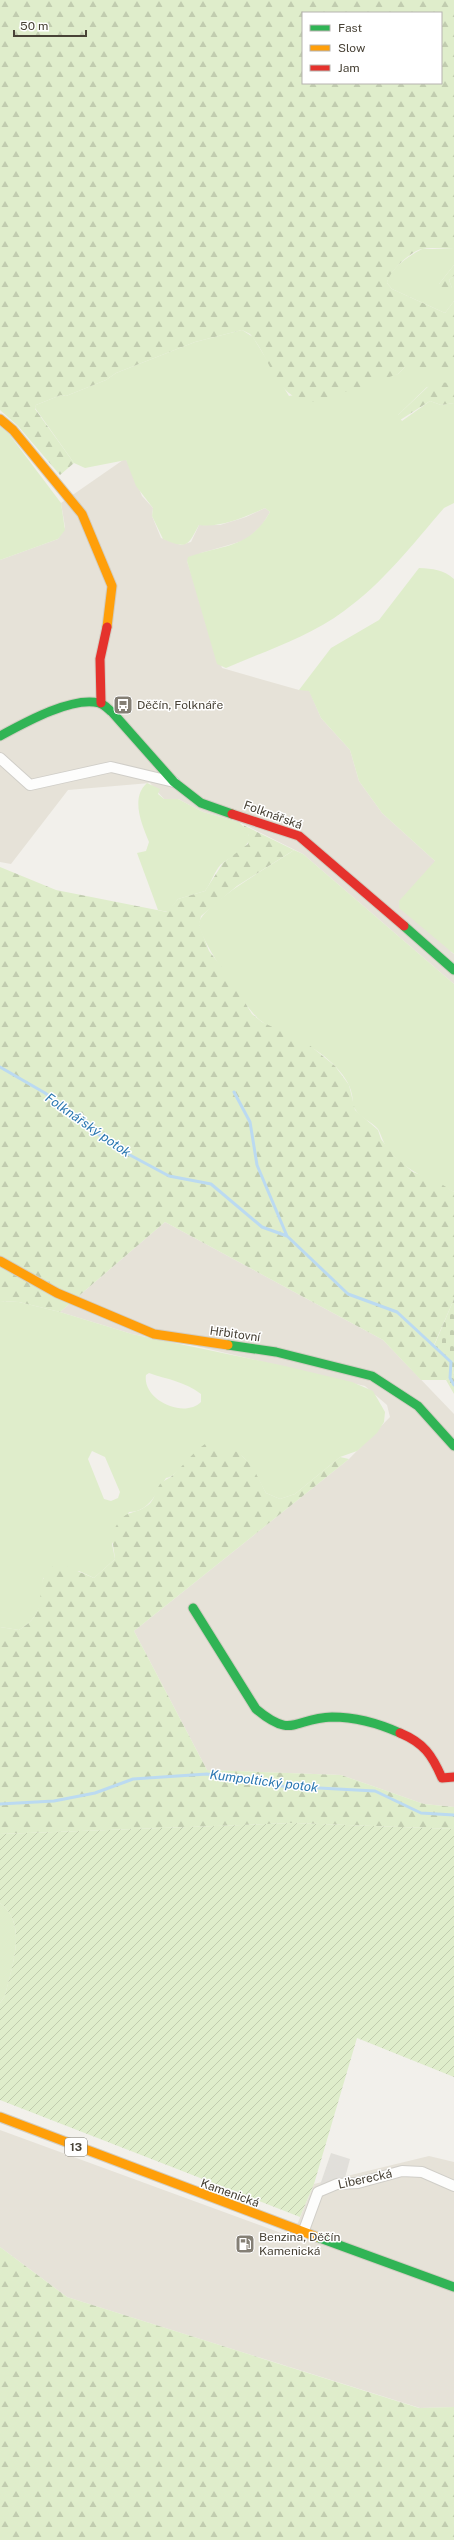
<svg xmlns="http://www.w3.org/2000/svg" width="454" height="2540" font-family="'Public Sans',sans-serif">
	<style>
		.residential { fill: #e6e2d8 }
		.green { fill: #dfedcb; fill-rule: evenodd }
		.forest { fill: url(#forest-firs); fill-rule: evenodd }
		.cemetery { fill: url(#cemetery-stones) }
		.garden { fill: url(#garden-furrows) }
		.parking { fill: #e1dfda }
		.lines { fill: none; stroke-linecap: round; stroke-linejoin: round }
		.stream { stroke: #bbdaf1; stroke-width: 3 }
		.street-casing { stroke: #d0cec8; stroke-width: 12 }
		.fast-casing { stroke: #d2cdc2; stroke-width: 11 }
		.slow-casing { stroke: #d2cdc2; stroke-width: 11 }
		.jam-casing { stroke: #d2cdc2; stroke-width: 11 }
		.street { stroke: #fdfdfc; stroke-width: 10 }
		.fast { stroke: #30b455; stroke-width: 9 }
		.slow { stroke: #ff9f0a; stroke-width: 9 }
		.jam { stroke: #e5322d; stroke-width: 9 }
		.labels { text-anchor: middle; dominant-baseline: central; stroke-width: 3; stroke-linejoin: round; paint-order: stroke }
		.shield { fill: #fff; stroke: #7f7b72; stroke-width: 1 }
		.shield-label { font-size: 11px; font-weight: bold; fill: #484236 }
		.poi-label { font-size: 12px; fill: #484236; stroke: #fff; text-anchor: start }
		.street-label { font-size: 12px; fill: #484236; stroke: #fff }
		.water-label { font-size: 13px; font-style: italic; fill: #2a77b1; stroke: #fff }
	</style>
	<defs>
		<pattern id="forest-firs" width="22" height="20" patternUnits="userSpaceOnUse"><rect width="22" height="20" fill="#dfedcb"/><path d="M5 1l3.5 6h-7zM16 11l3.5 6h-7z" fill="#c1ccaf"/></pattern>
		<pattern id="cemetery-stones" width="16" height="16" patternUnits="userSpaceOnUse"><rect width="16" height="16" fill="#dfedcb"/><path d="M2 7V4a2 2 0 0 1 4 0v3zM10 15v-3a2 2 0 0 1 4 0v3z" fill="#c1ccaf"/></pattern>
		<pattern id="garden-furrows" width="10" height="10" patternUnits="userSpaceOnUse"><rect width="10" height="10" fill="#dfedcb"/><path d="M-1 1l2-2M0 10L10 0M9 11l2-2" fill="none" stroke="#c1ccaf"/></pattern>
	</defs>
	<rect width="100%" height="100%" fill="#f2f0eb"/>
	<path class="residential" d="M123,460H126L129,465L142,496L153,508L152,516L161,538L181,545L191,542L199,525H220L246,517L265,508L270,512L262,525L246,540L201,553L187,561L222,668L299,690H309L321,718L350,750L359,781L382,813L435,861L451,952L454,954V984L303,854L239,822L203,812L178,799H164L150,783L68,790L11,864L0,862V560L58,539L65,527L61,503Z
		M165,1222L383,1340L454,1414V1807L424,1804L341,1775L207,1770L134,1631L349,1459L390,1417L387,1405L365,1386L192,1345L132,1334L60,1312Z
		M0,2130L292,2237L314,2184L429,2156L454,2162V2407L420,2408L67,2297L0,2247Z"/>
	<path class="green" d="M422,249H454V265L439,284L452,288L449,280L454,276V301L445,313L392,289L387,283C389,269 410,255 422,249Z
		M242,330L253,337L289,396L398,374L405,367H454V383L427,387L398,415L402,421L430,401L441,405L454,403V503L444,508C413,544 383,583 344,611C309,637 265,651 226,668L217,664L187,561L188,557C224,544 249,549 270,512L265,508C245,517 221,528 199,525C188,545 188,550 163,539L152,516L153,508L136,486L126,460L85,468L74,463L35,408L36,405L61,395L66,396L106,380L116,373L195,342Z
		M0,426L9,434L61,503L65,530L58,539L0,560Z
		M419,568C433,569 443,569 454,579V954L399,908V901L435,861L382,813L359,781L350,750L321,718L309,691L299,690L331,648L379,620Z
		M147,783L160,789L158,794L164,799H178L203,812L239,822L247,830L250,839C245,850 234,855 224,862C215,868 212,882 205,891L178,899L168,912L158,910L137,853L146,851L149,842C142,825 130,798 147,783Z
		M294,850L303,854L454,984V1192C430,1179 404,1171 387,1148C383,1142 381,1134 378,1129C371,1121 360,1118 355,1109C352,1105 353,1099 352,1095C350,1083 342,1073 333,1064C310,1041 286,1039 261,1021C249,1013 197,936 199,923C203,904 275,863 294,850Z
		M0,1301L19,1302L60,1312L132,1334L285,1366L352,1382L373,1391L385,1412L384,1422L377,1433L357,1451L340,1457L295,1494L280,1499L266,1493C236,1437 236,1447 181,1469C175,1472 173,1477 166,1478C156,1493 149,1512 129,1512L112,1544L115,1559L94,1578L79,1571L43,1578C42,1602 41,1617 19,1630L0,1627ZM149,1373C166,1379 186,1382 201,1394V1402C184,1419 142,1400 146,1375ZM92,1451L105,1457L120,1492L118,1498L111,1501L104,1499L88,1459Z
		M0,1903C29,1925 11,1968 5,1996L0,2003Z"/>
	<path class="forest" d="M0,0H454V249C444,249 432,247 422,249C411,251 389,271 387,283L392,289L445,313L454,301V367H405L398,374L316,402C275,402 272,359 250,334L242,330L195,342L116,373L106,380L66,396L61,395L36,405L35,409L74,463L60,475L18,426L0,410ZM303,13H441V83H303Z
		M454,265V276L449,280L452,288L449,293L439,289V284Z
		M433,382L454,383V403L441,405L430,401L397,422L398,415Z
		M243,825L294,850L237,886L201,916L199,925L209,951L228,975L252,1014L262,1022L308,1044L335,1066L349,1085L355,1110L378,1130L381,1139L394,1156L413,1172L435,1180L454,1192V1299L434,1345L451,1362L454,1375L446,1380H421L383,1340L165,1222L60,1312L19,1302L0,1301V867L56,890L167,912L178,899L205,891L223,863L248,844L249,836Z
		M205,1444L238,1452L252,1466L266,1493L280,1499L295,1494L340,1457L349,1459L134,1631L207,1770L341,1775L424,1804L454,1807V1829L293,1823L0,1834V1627L19,1630C55,1609 29,1585 53,1566L63,1565L94,1578L115,1559C114,1548 110,1537 116,1526C127,1508 134,1516 148,1505C155,1500 155,1491 160,1484C164,1480 168,1479 172,1476C184,1465 192,1453 205,1444Z
		M0,2247L67,2297L419,2408L454,2407V2540H0Z"/>
	<path class="cemetery" d="M454,1299V1394L446,1380L454,1375L451,1362L434,1346Z"/>
	<path class="garden" d="M293,1823L454,1829V2077L357,2038L314,2184L300,2217L0,2100V2003L5,1996C11,1967 29,1925 0,1903V1834Z"/>
	<path class="parking" d="M331,2153L350,2159L345,2178L325,2187L320,2185Z"/>
	<g class="lines">
		<path class="stream" d="M0,1067L45,1093L115,1147L169,1176L211,1184L262,1227L287,1236L348,1294L397,1312L451,1362L450,1378L454,1385
			M234,1092L250,1122L257,1165L287,1236
			M0,1804L54,1801L95,1793L133,1779L207,1774L281,1786L375,1791L421,1813L454,1815"/>
		<g class="street-casing">
			<path id="street" d="M0,758L30,785L111,767L174,782
				M303,2233L318,2192L337,2184L358,2183L402,2171L422,2172L454,2186"/>
		</g>
		<g class="fast-casing">
			<path id="fast" d="M0,736C24,723 72,696 99,703C104,704 108,709 112,712L174,782L201,803L232,814
				M404,926L454,970
				M228,1345L276,1352L372,1376L418,1406L454,1446
				M193,1608L256,1709C293,1740 294,1718 332,1717C355,1717 380,1724 400,1733
				M317,2237L454,2287"/>
		</g>
		<g class="slow-casing">
			<path id="slow" d="M0,419L13,430L82,514L112,586L107,627
				M0,1261L57,1293L154,1334L228,1345
				M0,2117L317,2237"/>
		</g>
		<g class="jam-casing">
			<path id="jam" d="M101,703L100,659L107,627
				M232,814L299,836L404,926
				M400,1733C424,1743 432,1755 442,1778L454,1777"/>
		</g>
		<use href="#street" class="street"/>
		<use href="#fast" class="fast"/>
		<use href="#slow" class="slow"/>
		<use href="#jam" class="jam"/>
	</g>
	<defs>
		<g id="bus-square" transform="scale(1)"><rect x="-9" y="-9" width="18" height="18" rx="4" fill="#847f75" stroke="#fff"/><path d="M-5-6H5V4H4V6H2V4H-2V6H-4V4H-5ZM-3.5-4V0h7V-4ZM-3.5 1.2v1.5H-2V1.2ZM2 1.2v1.5H3.5V1.2Z" fill="#fff"/></g>
		<g id="fuel-square" transform="scale(1)"><rect x="-9" y="-9" width="18" height="18" rx="4" fill="#847f75" stroke="#fff"/><path d="M-5.5-6h7V0h2V4h1.3V-2.5L3-4.5l.8-.8L6-3V5H2.5V1h-1V6h-7ZM-4.2-4.7v3.2H.2V-4.7Z" fill="#fff"/></g>
	</defs>
	<g fill-rule="evenodd">
		<use href="#bus-square" x="123" y="705"/>
		<use href="#fuel-square" x="245" y="2244"/>
	</g>
	<g class="labels">
		<rect class="shield" x="65" y="2138" width="22" height="18" rx="3"/>
		<g class="shield-label">
			<text x="76" y="2147">13</text>
		</g>
		<g class="poi-label">
			<text x="137" y="705">Děčín, Folknáře</text>
			<text x="259" y="2237">Benzina, Děčín<tspan x="259" dy="14">Kamenická</tspan></text>
		</g>
		<g class="street-label">
			<text transform="translate(273 815) rotate(20)">Folknářská</text>
			<text transform="translate(235 1334) rotate(8)">Hřbitovní</text>
			<text transform="translate(365 2179) rotate(-12)">Liberecká</text>
			<text transform="translate(230 2193) rotate(20)">Kamenická</text>
		</g>
		<g class="water-label">
			<text transform="translate(88 1125) rotate(35)">Folknářský potok</text>
			<text transform="translate(264 1781) rotate(7)">Kumpoltický potok</text>
		</g>
	</g>
	<rect x="302" y="12" width="140" height="72" fill="#ffffff" stroke="#b6b3af"/>
	<rect x="310" y="25" width="20" height="6" fill="#30b455" stroke="#b6b3af"/>
	<text x="338" y="32" font-size="12" fill="#484236">Fast</text>
	<rect x="310" y="45" width="20" height="6" fill="#ff9f0a" stroke="#b6b3af"/>
	<text x="338" y="52" font-size="12" fill="#484236">Slow</text>
	<rect x="310" y="65" width="20" height="6" fill="#e5322d" stroke="#b6b3af"/>
	<text x="338" y="72" font-size="12" fill="#484236">Jam</text>
	<path d="M14 30v6h72v-6" fill="none" stroke="#484236" stroke-width="2"/>
	<text x="20" y="30" font-size="12" fill="#484236" stroke="#ffffff" stroke-width="3" paint-order="stroke">50 m</text>
</svg>
